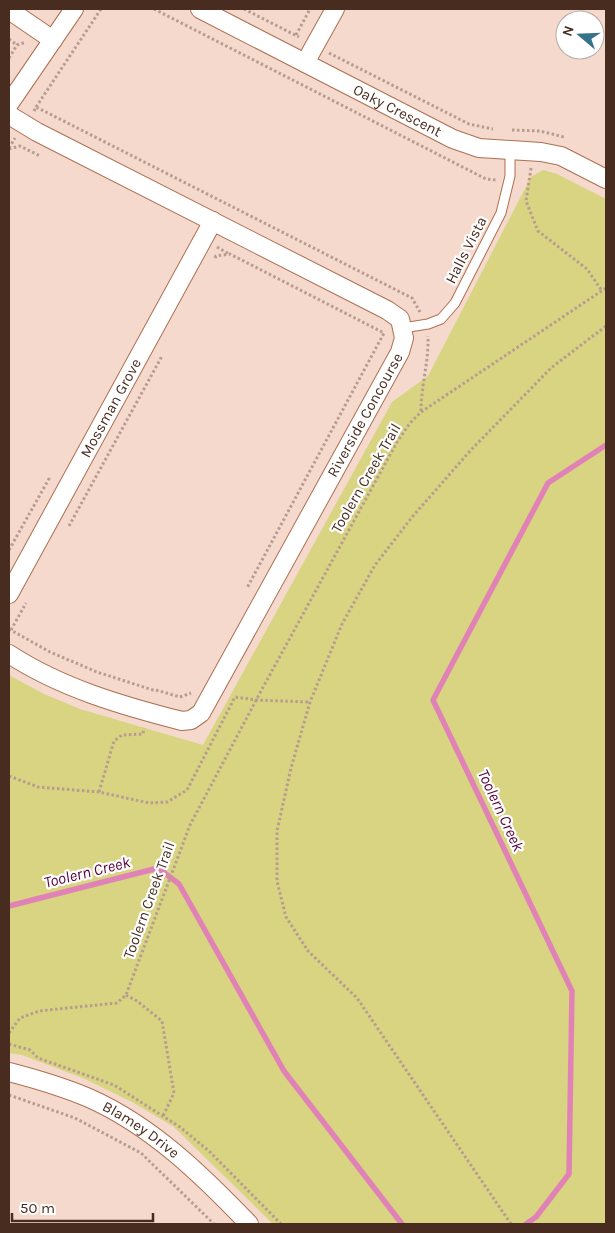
<svg xmlns="http://www.w3.org/2000/svg" width="615" height="1233" font-family="Karla,sans-serif">
	<style>
		.green { fill: #d8d481 }
		.lines { fill: none; stroke-linecap: round; stroke-linejoin: round }
		.stream { stroke: #e182b7; stroke-width: 5.5 }
		.lane-casing { stroke: #ad6f51; stroke-width: 11 }
		.street-casing { stroke: #ad6f51; stroke-width: 20 }
		.path { stroke: #b89c8f; stroke-width: 3; stroke-dasharray: 2.5 2.5; stroke-linecap: butt }
		.lane { stroke: #fff; stroke-width: 9 }
		.street { stroke: #fff; stroke-width: 18 }
		.labels { text-anchor: middle; dominant-baseline: central; stroke-width: 4.5; stroke-linejoin: round; paint-order: stroke }
		.street-label { font-size: 15px; fill: #472c1f; stroke: #fff }
		.water-label { font-size: 16px; font-style: italic; fill: #5a003d; stroke: #fff }
	</style>
	<rect width="100%" height="100%" fill="#f5d9cc"/>
	<path class="green" d="M543,170L557,174L606,199V1224H273L174,1127L134,1103L85,1079L22,1055L9,1053V675L44,694L80,709L203,745L392,402L428,376L531,177Z"/>
	<g class="lines">
		<path class="stream" d="M9,906L158,868L179,884L284,1071L402,1224
			M526,1224L536,1217L569,1174L572,991L433,700L548,483L606,445"/>
		<g class="lane-casing">
			<path id="lane" d="M403,328L428,324L441,319L455,303L501,213L510,176V150"/>
		</g>
		<g class="street-casing">
			<g id="street">
				<path id="s1" d="M200,9L453,139L479,148L541,152L561,156L606,179"/>
				<path d="M9,10L53,40"/>
				<path d="M305,63L335,9"/>
				<path d="M9,104L74,9"/>
				<path d="M9,115L37,132L387,310L400,319L404,338L400,352L201,713L191,720L182,721C123,706 61,688 9,654"/>
				<path id="s2" d="M9,594L213,221"/>
				<path id="s3" d="M9,1072C36,1079 63,1087 89,1098C152,1126 202,1175 249,1224"/>
			</g>
		</g>
		<path class="path" d="M154,9L486,179L496,180
			M244,9L299,37
			M296,35L310,9
			M9,39L17,45
			M329,53L469,124L493,129
			M9,58L17,45L26,42
			M36,107L101,9
			M34,111L36,107L412,298L420,312
			M512,130L540,131L564,137
			M9,148L15,138
			M9,149L20,146L40,156
			M531,168L526,201L538,231L587,269L602,291
			M217,247L229,254
			M215,258L216,256L230,254L384,333L247,588
			M421,411C421,386 429,361 428,336
			M69,526L162,356
			M9,550L50,477
			M9,629L50,652L97,672L156,691
			M11,630L26,603
			M156,690L180,697L191,693
			M9,776L38,787L99,792L149,803L167,802L187,790L235,697L256,700L310,702
			M99,792L114,741L122,735L143,734L144,728
			M126,995L137,1001L162,1021L174,1093L163,1116
			M9,1033L20,1018L39,1011L117,1003L126,995L190,825L261,691L397,442L410,423L421,412L606,288
			M9,1044L30,1050L38,1058L114,1085L180,1127L210,1152L281,1224
			M9,1095L75,1118L141,1153L214,1224
			M511,1224L357,998L308,951L286,917L277,881V831L291,768L310,702L342,624L375,565L413,516L470,451L551,368L606,326"/>
		<use href="#lane" class="lane"/>
		<use href="#street" class="street"/>
	</g>
	<g class="labels">
		<g class="street-label">
			<text stroke="none"><textPath href="#s1" startOffset="222">Oaky Crescent</textPath></text>
			<text transform="translate(466 250) rotate(-63)">Halls Vista</text>
			<text stroke="none"><textPath href="#s2" startOffset="212">Mossman Grove</textPath></text>
			<text transform="translate(365 415) rotate(-61)">Riverside Concourse</text>
			<text transform="translate(366 478) rotate(-60)">Toolern Creek Trail</text>
			<text transform="translate(149 900) rotate(-70)">Toolern Creek Trail</text>
			<text stroke="none"><textPath href="#s3" startOffset="145">Blamey Drive</textPath></text>
		</g>
		<g class="water-label">
			<text transform="translate(501 810) rotate(65)">Toolern Creek</text>
			<text transform="translate(87 872) rotate(-14)">Toolern Creek</text>
		</g>
	</g>
	<rect width="615" height="1233" fill="none" stroke="#472c1f" stroke-width="20"/>
	<g transform="translate(580 35) rotate(289)"><circle r="24" fill="#ffffff" stroke="#b5aba5"/>
	<path d="M0-4L9 19L0 12L-9 19Z" fill="#36728a"/>
	<text y="-8" font-size="14" font-weight="bold" text-anchor="middle" fill="#472c1f">N</text>
	</g>
	<path d="M12 1213v8h141v-8" fill="none" stroke="#472c1f" stroke-width="2.5"/>
	<text x="20" y="1213" font-size="15" fill="#472c1f" stroke="#ffffff" stroke-width="4" paint-order="stroke">50 m</text>
</svg>
